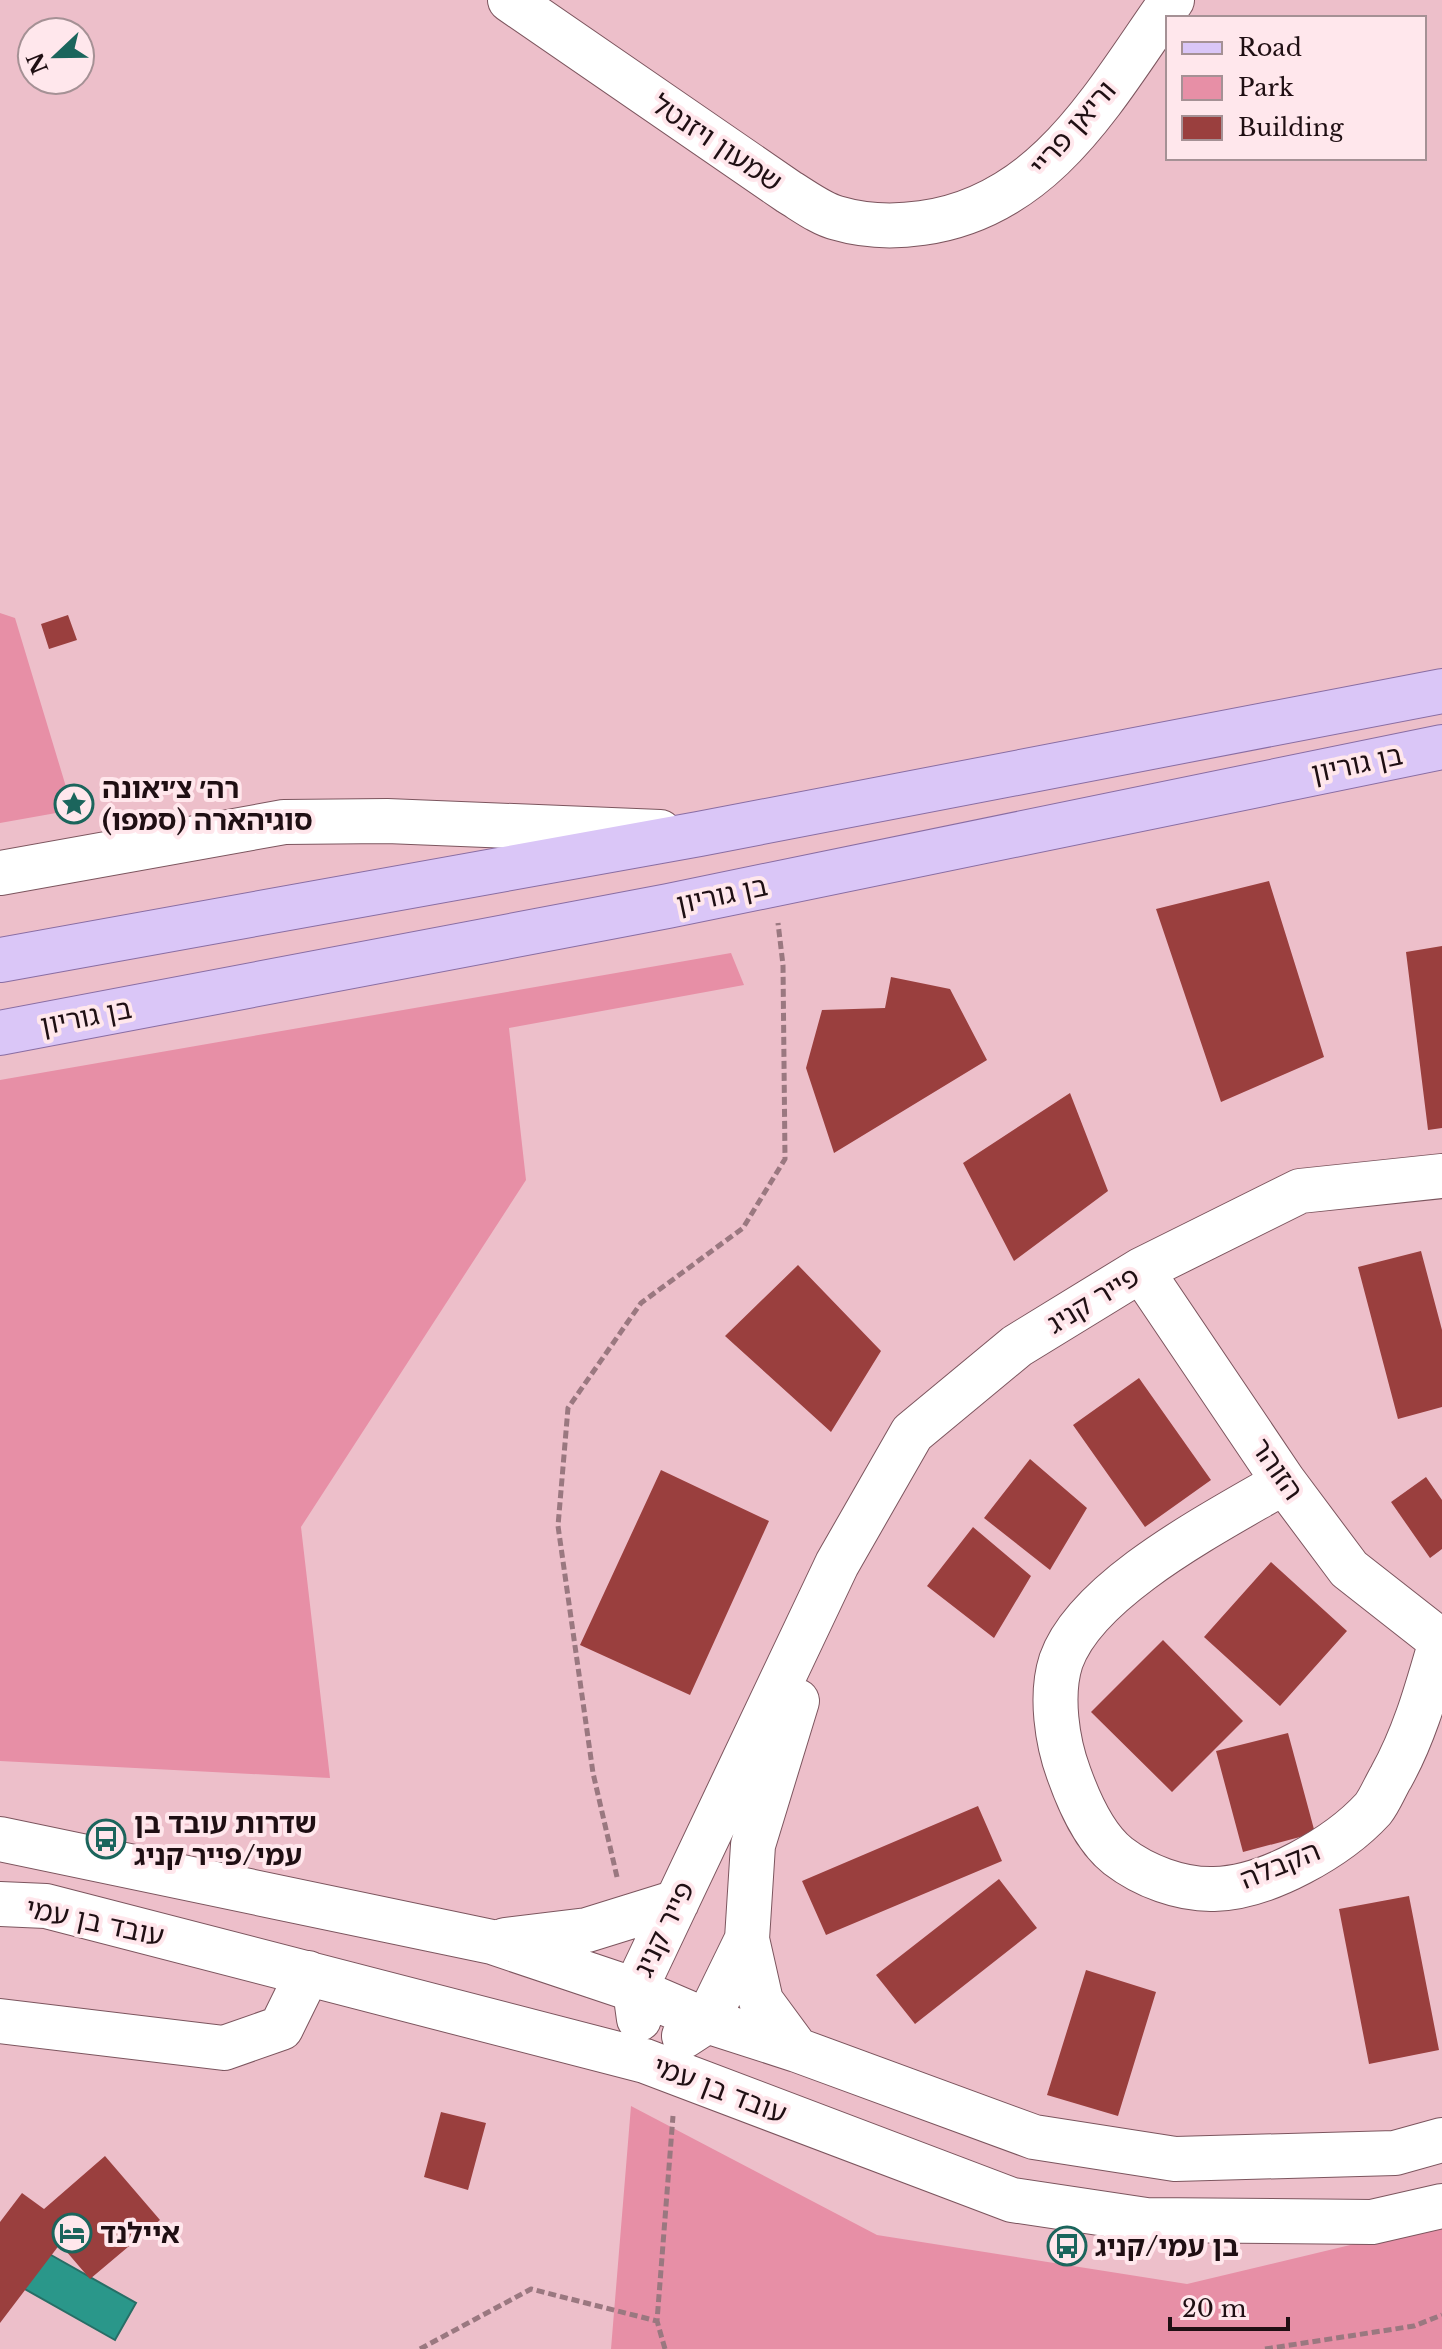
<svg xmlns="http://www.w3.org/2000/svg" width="1442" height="2349" font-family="'Libre Baskerville','Noto Sans Hebrew',serif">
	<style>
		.green { fill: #e78fa6 }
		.water { fill: #2a978a; stroke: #276e66; stroke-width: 2 }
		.building { fill: #9a3f3e }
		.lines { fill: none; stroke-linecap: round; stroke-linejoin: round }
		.minor-casing { stroke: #7c555e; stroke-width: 46 }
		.major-casing { stroke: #896da3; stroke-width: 46 }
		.path { stroke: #9a7880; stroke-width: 5; stroke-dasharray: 8 4; stroke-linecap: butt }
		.minor { stroke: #fff; stroke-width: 44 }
		.major { stroke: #dac6f7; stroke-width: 44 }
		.labels { text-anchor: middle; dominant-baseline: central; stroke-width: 8; stroke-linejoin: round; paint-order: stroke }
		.street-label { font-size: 28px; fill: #1f0f13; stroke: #ffe7ec }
		.poi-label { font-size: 28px; font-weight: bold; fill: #1f0f13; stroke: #ffe7ec; text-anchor: start }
	</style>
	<rect width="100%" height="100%" fill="#edbfca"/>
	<path class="green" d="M0,613L15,618L73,810L0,823Z
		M731,953L744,985L509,1028L526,1180L301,1527L330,1778L0,1761V1080Z
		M631,2106L877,2235L1187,2284L1442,2223V2349H611Z"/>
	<path class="water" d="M28,2242L136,2303L115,2340L7,2279Z"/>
	<path class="building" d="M68,615L77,640L49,649L41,624Z
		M1269,881L1324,1057L1221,1102L1156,909Z
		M1442,946V1128L1428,1130L1406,952Z
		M891,977L950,989L987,1060L834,1153L806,1068L822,1010L885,1008Z
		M1070,1093L1108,1191L1014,1261L963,1163Z
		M1421,1251L1442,1330V1407L1398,1419L1358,1267Z
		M798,1265L881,1351L831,1432L725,1336Z
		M1139,1378L1211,1480L1145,1527L1073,1425Z
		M1030,1459L1087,1508L1050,1570L984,1518Z
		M661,1470L769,1521L690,1695L580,1645Z
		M1426,1477L1442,1500V1549L1430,1558L1391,1502Z
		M973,1527L1031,1576L994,1638L927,1586Z
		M1271,1562L1347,1631L1280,1706L1204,1637Z
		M1163,1640L1243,1721L1172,1792L1091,1712Z
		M1288,1733L1315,1833L1243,1852L1216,1751Z
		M978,1806L1002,1861L826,1935L802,1881Z
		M999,1879L1037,1928L915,2024L876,1975Z
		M1409,1896L1439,2050L1369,2064L1339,1909Z
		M1086,1970L1156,1992L1118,2116L1047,2095Z
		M441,2112L486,2123L468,2190L424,2177Z
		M105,2156L160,2220L90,2279L60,2244L0,2323V2222L22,2193L44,2209Z"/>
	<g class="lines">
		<g class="minor-casing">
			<path id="minor" d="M510,0L789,192C804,201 821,214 837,218C864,226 894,227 922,223C1047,206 1105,94 1172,0
				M0,873L284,822L387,821L660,832
				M1141,1270L1284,1482L1349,1569L1442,1642
				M1284,1482C1220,1520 1087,1587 1061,1661C1050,1695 1057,1742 1069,1774C1079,1802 1094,1837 1118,1856C1144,1876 1181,1890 1214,1889C1267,1888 1338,1847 1373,1809C1380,1800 1385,1787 1391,1777C1415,1734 1427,1689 1441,1641
				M0,1839L492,1942L635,1990L707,2021L797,2050L1034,2137L1175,2159L1395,2153L1442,2140
				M0,1904L46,1906L645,2061L1012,2200L1146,2220L1372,2222L1442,2206
				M747,1939L761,2001L797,2050
				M505,1940L587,1930L677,1902
				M639,2019L635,1990L837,1564L912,1433L1017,1346L1141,1270L1300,1191L1442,1176
				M0,2021L224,2048L281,2028L308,1973
				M684,2036L707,2021L747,1939L753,1845L797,1701"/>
		</g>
		<g class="major-casing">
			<path id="major" d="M0,960L699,834L1442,691
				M0,1033L668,906L1442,747"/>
		</g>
		<path class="path" d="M617,1877L593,1773L558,1526L568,1408L641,1303L743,1228L785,1159L783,965L778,923
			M420,2349L531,2289L657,2321
			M665,2349L657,2321L673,2116
			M1265,2349L1414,2326L1442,2315"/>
		<use href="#minor" class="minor"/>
		<use href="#major" class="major"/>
	</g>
	<defs>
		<g id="sight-ring" transform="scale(2)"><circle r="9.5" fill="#ffe7ec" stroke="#1b655c" stroke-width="1.5"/><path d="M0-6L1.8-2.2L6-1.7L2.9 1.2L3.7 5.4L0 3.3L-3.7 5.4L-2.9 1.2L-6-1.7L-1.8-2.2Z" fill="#1b655c"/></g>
		<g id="bus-ring" transform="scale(2)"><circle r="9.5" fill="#ffe7ec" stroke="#1b655c" stroke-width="1.5"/><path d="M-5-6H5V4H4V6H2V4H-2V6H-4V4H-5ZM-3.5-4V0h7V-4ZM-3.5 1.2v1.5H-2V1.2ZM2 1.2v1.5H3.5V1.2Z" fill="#1b655c"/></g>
		<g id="hotel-ring" transform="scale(2)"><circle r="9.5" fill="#ffe7ec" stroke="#1b655c" stroke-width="1.5"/><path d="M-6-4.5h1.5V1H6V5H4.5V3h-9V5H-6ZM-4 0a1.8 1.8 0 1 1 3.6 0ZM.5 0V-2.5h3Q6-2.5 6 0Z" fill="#1b655c"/></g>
	</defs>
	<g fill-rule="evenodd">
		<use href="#sight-ring" x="74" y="804"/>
		<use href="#bus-ring" x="106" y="1839"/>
		<use href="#hotel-ring" x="72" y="2233"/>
		<use href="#bus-ring" x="1067" y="2246"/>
	</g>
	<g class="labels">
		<g class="street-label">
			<text transform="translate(1073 128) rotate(-49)">וריאן פריי</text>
			<text transform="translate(717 143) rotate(34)">שמעון ויזנטל</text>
			<text transform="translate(1357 764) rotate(-12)">בן גוריון</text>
			<text transform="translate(722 895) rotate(-12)">בן גוריון</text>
			<text transform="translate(86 1017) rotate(-11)">בן גוריון</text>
			<text transform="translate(1093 1300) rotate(-31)">פייר קניג</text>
			<text transform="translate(1277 1469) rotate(55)">הזוהר</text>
			<text transform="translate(1280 1865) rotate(-22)">הקבלה</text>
			<text transform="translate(95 1922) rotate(12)">עובד בן עמי</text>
			<text transform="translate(664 1929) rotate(-64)">פייר קניג</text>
			<text transform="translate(720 2090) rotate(21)">עובד בן עמי</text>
		</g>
		<g class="poi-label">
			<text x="102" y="788">רה׳ צ׳יאונה<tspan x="102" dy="32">(סמפו) סוגיהארה</tspan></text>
			<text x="134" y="1823">שדרות עובד בן<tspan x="134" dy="32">עמי/פייר קניג</tspan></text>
			<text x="100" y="2233">איילנד</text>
			<text x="1095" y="2246">בן עמי/קניג</text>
		</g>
	</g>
	<rect x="1166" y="16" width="260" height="144" fill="#ffe7ec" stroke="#a59195" stroke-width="2"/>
	<rect x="1182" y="42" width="40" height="12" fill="#dac6f7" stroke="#a59195" stroke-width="2"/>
	<text x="1238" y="56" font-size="24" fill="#1f0f13">Road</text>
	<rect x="1182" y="76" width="40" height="24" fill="#e78fa6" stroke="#a59195" stroke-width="2"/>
	<text x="1238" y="96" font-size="24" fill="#1f0f13">Park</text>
	<rect x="1182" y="116" width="40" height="24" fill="#9a3f3e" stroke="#a59195" stroke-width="2"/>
	<text x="1238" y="136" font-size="24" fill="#1f0f13">Building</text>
	<g transform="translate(56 56) rotate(248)"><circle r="38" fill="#ffe7ec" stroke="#a59195" stroke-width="2"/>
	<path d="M0-6L14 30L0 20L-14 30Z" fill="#1b655c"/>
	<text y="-12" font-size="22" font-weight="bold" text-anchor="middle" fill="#1f0f13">N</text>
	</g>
	<path d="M1170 2317v12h118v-12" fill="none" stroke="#1f0f13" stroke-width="4"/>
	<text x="1182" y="2317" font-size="24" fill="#1f0f13" stroke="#ffe7ec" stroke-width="6" paint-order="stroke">20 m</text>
</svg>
